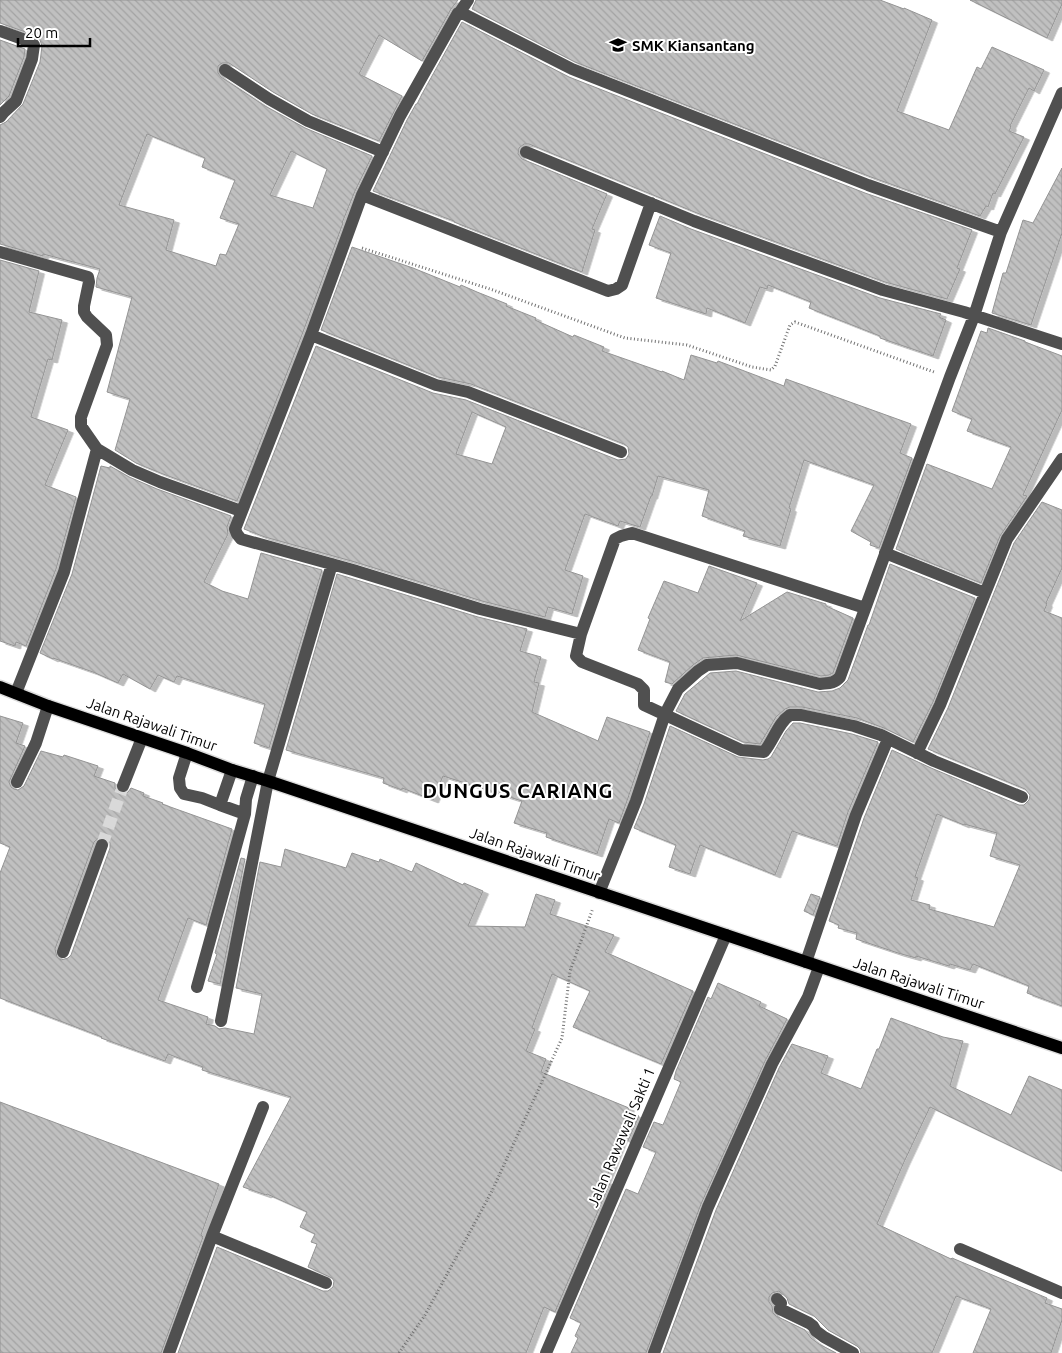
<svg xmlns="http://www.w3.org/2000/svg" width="1062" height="1353" font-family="Ubuntu,sans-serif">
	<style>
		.building { fill: url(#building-back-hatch); stroke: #949494; fill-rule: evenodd; filter: url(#shadow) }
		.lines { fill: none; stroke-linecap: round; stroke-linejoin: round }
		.minor-tunnel { stroke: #d9d9d9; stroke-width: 12; stroke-dasharray: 12 6; stroke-linecap: butt }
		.major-casing { stroke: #dbdbdb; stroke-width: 15 }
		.path { stroke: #727272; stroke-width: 3; stroke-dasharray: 1 2.5; stroke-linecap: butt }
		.minor { stroke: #505050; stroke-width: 12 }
		.major { stroke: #000; stroke-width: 12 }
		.labels { text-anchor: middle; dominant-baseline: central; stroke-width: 4; stroke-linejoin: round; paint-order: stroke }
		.poi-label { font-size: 15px; font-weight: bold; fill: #000; stroke: #fff; text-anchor: start }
		.street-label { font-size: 15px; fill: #000; stroke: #fff }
		.district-label { font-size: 20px; font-weight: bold; letter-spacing: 1px; fill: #000; stroke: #fff }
	</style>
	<defs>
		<pattern id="building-back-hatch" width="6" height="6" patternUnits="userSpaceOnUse" patternTransform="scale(1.25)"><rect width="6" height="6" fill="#c0c0c0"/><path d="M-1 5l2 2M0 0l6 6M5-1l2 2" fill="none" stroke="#a3a3a3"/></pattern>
		<filter id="shadow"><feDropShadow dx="5.5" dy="3" stdDeviation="0" flood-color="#0004"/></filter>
	</defs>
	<rect width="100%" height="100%" fill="#fff"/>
	<path class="building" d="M0,0H458L451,9L422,61L379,35L359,74L402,96L379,141L312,114L273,92L229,63H222L218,66V73L221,77L265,106L305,128L372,156L355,191L342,223H343L303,332L237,501L163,474L136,463L115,450L130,399L107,392L132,297L96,287L97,278L100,269L43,254V256L0,244V125L6,122L23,104L40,62L42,46L40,40L34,35L0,23ZM147,134L205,158L202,167L235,180L220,218L239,224L226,255L220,254L216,266L166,250L174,220L119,205ZM291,151L327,169L313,208L270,195Z
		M476,0H880L904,9V8L932,20L897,111L949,130L977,67L981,69L992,47L1044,70L1034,91L1029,88L1010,126L1011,127L1009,131L1024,137L995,194L993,193L988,207L986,206L980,216L871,177L575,62L472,9Z
		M970,0H1062V4L1047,38Z
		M462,22L569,77L865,193L972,230L957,268L960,269L947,299L885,282L697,213L529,144H524L519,148L518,154L522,159L607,194L592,229L595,230L582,272L454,222V221L373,191L407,120L416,104H417L422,94Z
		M0,40L25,49L24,57L9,96L0,105Z
		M1062,168V233L1031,325L992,313L1003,273H1006L1023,220L1033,223Z
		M660,216L691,229L880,298L941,314L939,317L946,320L933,356L880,338V336L809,308L811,302L768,285L767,289L760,287L745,323L707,308L706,314L656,298L671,253L649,245Z
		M352,247L413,268L460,287L461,285L477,292L507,304L506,306L536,318L535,320L573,337L574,335L604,347L602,351L662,372V371L684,380L691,355L717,363L718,361L784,386L786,379L911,424L900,453L912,458L879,548L870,545L871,542L851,531L874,485L804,460L789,508L791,509L780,546L743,536L745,531L702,516L709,490L658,476L652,496H651L640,527L620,521L618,526L585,514L565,570L583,576L572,614L548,607L545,617L482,601L355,562L265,537L244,529L316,346L433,393L466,400L618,460L626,459L629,454L628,447L624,444L471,384L438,377L321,330ZM472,412L506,427L492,464L456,454Z
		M0,260L39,271L29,312L62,320L52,360L48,359L31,417L68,430L45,485L76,497L56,569L26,646L16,642L15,646L0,641Z
		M988,328L1025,341V342L1062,356V410L1023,495L1027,496L1000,536L981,583L896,549L927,464L992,489L1011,447L967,431L972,419L952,411L981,331L987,333Z
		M101,466L110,468V466L129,477L157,489L231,516L227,527L228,534L204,582L222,591L248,599L261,553L322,570L269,748L254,743L265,704L177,676L174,682L158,675L150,689L123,674L118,683L93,672L53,658V659L40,653L72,574Z
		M1042,502L1062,510V568L1046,603L1047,604L1044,611L1062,618V1006L1027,993L1029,986L973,964L970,970L950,964L949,966L916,956V958L898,953L856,939L857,933L838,928L839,925L829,921L864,818L892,750L931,768L1019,805H1024L1029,800L1030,795L1025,789L928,749L948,708L1014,543ZM937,814L964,825V824L997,833L990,856L1020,865L994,927L929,909L930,905L911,900L918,878L915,877Z
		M890,564L975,598L933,702L913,742L884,728L857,718L802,707H790L785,709L776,717L760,744L743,742L676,711L685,694L710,673L736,671L818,692L832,691L840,688L848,680L868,625H869Z
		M709,566L757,583L740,621L787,592L826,604V606L853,618L833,673L829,675L821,676L736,655L703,658L693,665L672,684L665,682L670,662L638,650L650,619L648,618L664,581L698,593Z
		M337,574L478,617L527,629L520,651L541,657L534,682L539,683L532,712L596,740L598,741L607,717L650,732L628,798L619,823L609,819L597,854L546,837L547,833L514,823L522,801L443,776L433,800L402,788V790L383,783L384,778L286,750Z
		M0,716L23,723L16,743L25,746L9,782L11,787L14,789L18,790L24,786L41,751L63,757L64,755L98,766L94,776L115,783V788L120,793L125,794L128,792L131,788L144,793L143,796L163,803L162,804L232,829L206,925L188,918L158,1000L208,1017L206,1024L215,1026L219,1029L225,1028L254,1034L262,994L236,988L260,862L281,867L285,849L346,868L352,853L379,862L380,859L412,872L416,863L463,885L464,883L483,891L468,926L525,927L536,894L555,900L550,914L614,935L605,952L693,991L661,1064L573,1027L590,991L552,974L532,1028L535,1029L526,1051L546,1059L541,1072L629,1108L627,1112L639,1116L628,1141L622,1138L605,1181L610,1183L555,1312L544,1307L526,1353H178L217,1247L323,1291H328L333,1287L334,1281L332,1278L308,1267L317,1244L311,1242L315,1234L300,1227L307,1212L267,1194L266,1195L243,1187L291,1097L202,1070L203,1067L168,1054L165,1061L101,1038L102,1037L0,998V873L10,847L0,843ZM100,837H104L108,839L110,843V848L71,955L68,958L61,960L57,957L55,949L94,842Z
		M793,723H800L852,734L878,742L848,812L837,846L792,831L775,875L700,845L690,874L669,867L676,845L634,828L644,804L670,726L738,757L763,760L768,759L771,757L786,731Z
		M241,858L245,859L220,984L208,981L217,954L215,953Z
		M811,894L820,897L813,915L804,911Z
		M718,983L761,1002L759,1006L787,1019L765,1061L701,1204L646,1353H571L578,1338L575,1336L581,1323L570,1318L626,1189L638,1194L656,1152L643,1147L654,1122L663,1125L681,1082L674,1079L676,1071L708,997L711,999Z
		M891,1018L943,1037L963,1041L950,1086L1011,1115L1029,1076L1062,1090V1171L930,1107L904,1162L877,1224L951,1259L952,1258L1047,1298L1045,1303L1062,1309V1320L1051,1353H973L991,1309L956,1296L932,1353H861L860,1349L857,1346L828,1330L814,1316L789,1304L787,1298L779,1291L772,1293L769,1297V1302L772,1306L773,1313L776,1316L805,1330L811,1338L819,1344L836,1353H663L716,1210L779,1068L792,1044L828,1056L821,1073L861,1089L877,1049H879Z
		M0,1102L219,1184L201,1235L203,1237L161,1353H0Z"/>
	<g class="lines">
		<path class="minor-tunnel" d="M102,845L123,786"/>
		<g class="major-casing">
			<path id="major" d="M0,687L48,706L187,753L232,770L268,781L1062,1048"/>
		</g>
		<path class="path" d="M362,248L493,290L625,338L687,345L752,367L771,370L775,366L790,325L795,322L934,372
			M399,1353L425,1315L492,1191L562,1038L570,971L593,908"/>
		<path class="minor" d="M460,12L468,0
			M0,31L31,42L34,45L32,59L16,101L4,112L0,117
			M225,70L269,99L308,121L383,152
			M526,152L694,221L883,290L964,312L1062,344
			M362,195L608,291L616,289L622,285L651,203
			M0,252L88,277L89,282L84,306V312L87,317L106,335L107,345L81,417V426L97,449L132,470L160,482L241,511
			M311,335L436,385L468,392L621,452
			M885,553L985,593
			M865,608L632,533L621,536L615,539L581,634L480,609L353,570L241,539L237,534L235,529L311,335L362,195L400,116L458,13L460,12L572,69L868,185L1001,232
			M581,634L576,656L582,662L638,684L644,690V705L741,750L764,752C774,740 778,723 790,715H801L854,726L881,735L934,761L1022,797
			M16,693L64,572L97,449
			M187,753L179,778L180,788L184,794L202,798L220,805L232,770
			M917,753L940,705L1007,539L1062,459
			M17,782L36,743L48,706
			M123,786L142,738
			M245,814L246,799L253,776
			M599,893L636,801L665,714L678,689L698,671L707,665L737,663L820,684C828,683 834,684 840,677L950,377L974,316L1001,232L1062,93
			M63,952L102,845
			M806,962L856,815L888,739
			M197,987L245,814L220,805
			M221,1021L268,781L332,564
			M212,1236L326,1283
			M960,1249L1062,1293
			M777,1299L781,1303L780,1309L809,1323L813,1326L816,1331L824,1337L853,1353
			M169,1353L212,1236L263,1107
			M546,1353L726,935
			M654,1353L708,1207L772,1064L808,997L819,967"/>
		<use href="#major" class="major"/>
	</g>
	<defs>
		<g id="school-bare" transform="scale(1.35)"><path d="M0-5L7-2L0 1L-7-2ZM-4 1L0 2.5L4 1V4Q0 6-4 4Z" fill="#000" stroke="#fff" stroke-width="2.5" paint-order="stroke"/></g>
	</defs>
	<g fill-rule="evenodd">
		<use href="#school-bare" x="618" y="45"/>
	</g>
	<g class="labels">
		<g class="poi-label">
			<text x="632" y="45">SMK Kiansantang</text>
		</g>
		<g class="street-label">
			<text transform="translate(152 724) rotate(19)">Jalan Rajawali Timur</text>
			<text transform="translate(535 854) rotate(19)">Jalan Rajawali Timur</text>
			<text transform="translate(919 983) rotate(18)">Jalan Rajawali Timur</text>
			<text transform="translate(621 1137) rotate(-67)">Jalan Rawawali Sakti 1</text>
		</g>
		<g class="district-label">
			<text x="518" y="790">DUNGUS CARIANG</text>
		</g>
	</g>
	<path d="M18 38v8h72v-8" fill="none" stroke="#000000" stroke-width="2.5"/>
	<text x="25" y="38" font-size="15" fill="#000000" stroke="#ffffff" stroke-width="4" paint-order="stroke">20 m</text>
</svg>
